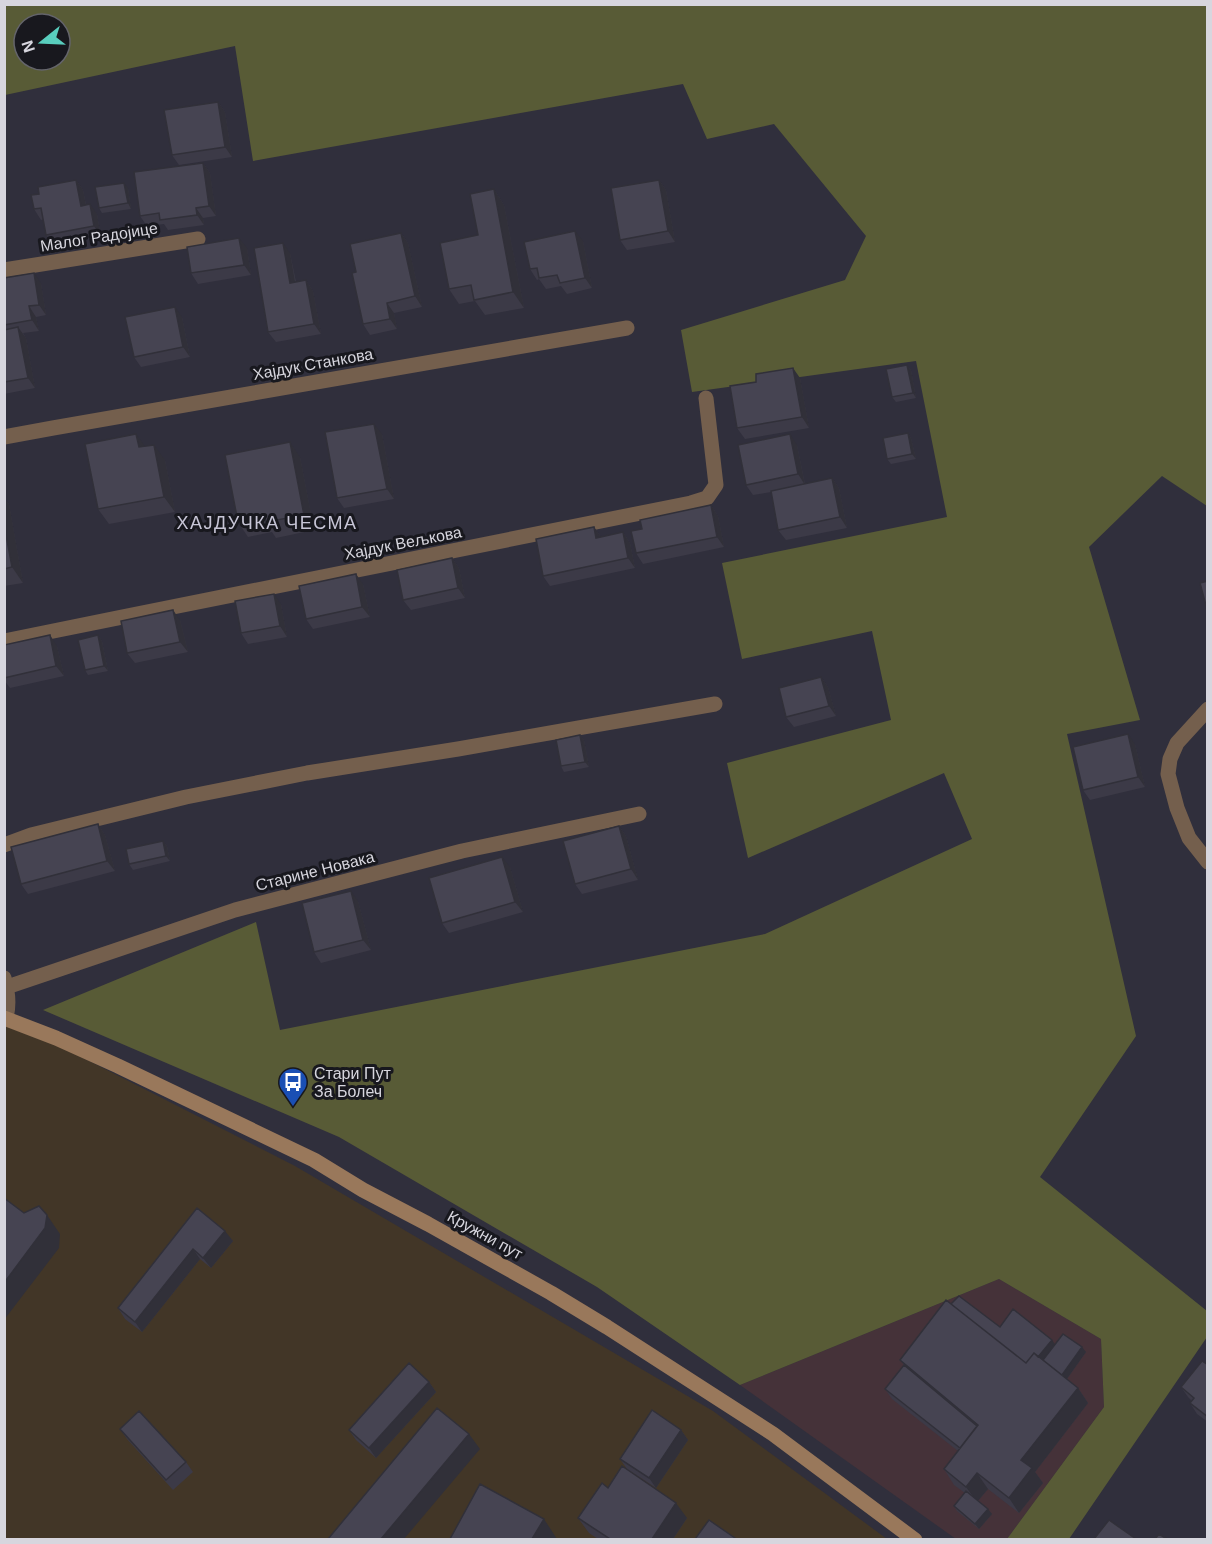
<svg xmlns="http://www.w3.org/2000/svg" width="1212" height="1544" font-family="Arial,sans-serif">
	<style>
		.commercial { fill: #453239 }
		.industrial { fill: #423627 }
		.green { fill: #585b36; fill-rule: evenodd }
		.lines { fill: none; stroke-linecap: round; stroke-linejoin: round }
		.minor { stroke: #745f4d; stroke-width: 15 }
		.secondary { stroke: #99785b; stroke-width: 15 }
		.wall { fill: #3c3a47 }
		.shaded-wall { fill: #313039 }
		.building { fill: #464452; stroke: #313039; stroke-width: 1.5 }
		.labels { text-anchor: middle; dominant-baseline: central; stroke-width: 6; stroke-linejoin: round; paint-order: stroke }
		.street-label { font-size: 16px; fill: #d7d6de; stroke: #18181e }
		.poi-label { font-size: 16px; fill: #d7d6de; stroke: #18181e; text-anchor: start }
		.neighbourhood-label { font-size: 18px; letter-spacing: 1.5px; fill: #c7c5d6; stroke: #18181e }
	</style>
	<rect width="100%" height="100%" fill="#302f3c"/>
	<path class="commercial" d="M999,1279L1101,1339L1104,1407L1007,1539H956L740,1385Z"/>
	<path class="industrial" d="M5,1018L295,1166L713,1411L887,1539L5,1540Z"/>
	<path class="green" d="M4,5H1207V506L1162,476L1089,547L1140,720L1067,734L1136,1036L1040,1177L1207,1311V1337L1069,1539H1007L1104,1407L1101,1339L999,1279L740,1385L597,1287L339,1137L43,1010L256,922L280,1030L765,934L972,839L944,773L748,858L727,763L891,720L872,631L742,659L722,563L947,517L916,361L692,392L681,330L845,280L866,236L774,124L707,139L683,84L253,161L235,46L5,95ZM24,24H60V60H24Z"/>
	<g class="lines">
		<path class="minor" d="M4,270L198,239
			M4,437L53,428L627,328
			M4,641C233,594 463,551 691,503L707,498L716,485L706,398
			M1208,709L1177,743L1170,759L1168,774L1177,808L1189,838L1208,862
			M4,845L31,835L186,797L307,773L458,749L715,704
			M4,978C8,991 9,1006 6,1018
			M7,987L235,910L462,851L639,814"/>
		<path class="secondary" d="M4,1018L56,1038L118,1066L314,1160L363,1190L428,1224L551,1293L607,1327L773,1434L915,1540"/>
	</g>
	<path class="wall" d="M218,102L225,112L232,157L179,165L172,155Z
		M203,163L210,173L216,216L203,218L204,225L168,230L164,224L147,226L140,216Z
		M76,180L83,190L86,205L97,214L101,237L54,245L46,235L44,219L41,220L34,209Z
		M659,180L666,190L675,242L627,250L620,240Z
		M128,188L131,209L102,213L99,208Z
		M494,189L504,205L524,308L485,315L475,301L459,304L449,289L478,235Z
		M401,233L408,243L422,307L394,313L397,329L370,335L363,324L356,272Z
		M583,241L592,288L567,294L561,286L546,289L539,279L537,280L530,269Z
		M247,248L251,275L198,284L191,273Z
		M290,253L296,282L306,280L313,291L321,334L276,342L268,332Z
		M4,278L41,283L46,315L36,317L39,331L23,333L26,338L35,388L4,394Z
		M182,317L190,357L141,367L134,357Z
		M907,365L911,370L916,398L896,402L892,397Z
		M800,378L809,428L745,439L737,428Z
		M908,433L911,438L916,459L891,464L887,459Z
		M382,434L394,499L344,508L337,498Z
		M797,445L805,484L832,478L839,488L847,528L786,540L778,530L771,492L753,495L746,485Z
		M145,446L165,460L175,512L109,524L98,509Z
		M300,457L314,530L276,538L272,532L248,537L238,522Z
		M4,498L9,504L23,583L4,586Z
		M711,505L718,516L724,547L643,564L636,553L642,529Z
		M594,527L601,537L623,532L630,543L635,568L550,586L543,576Z
		M452,558L459,568L465,598L411,610L403,600Z
		M363,584L370,617L313,629L306,619Z
		M281,604L287,637L248,644L241,633Z
		M180,620L188,652L135,663L127,653Z
		M98,635L102,641L108,671L88,675L85,670Z
		M4,645L57,646L64,676L10,688L4,680Z
		M821,677L828,687L836,716L794,727L786,717Z
		M580,735L584,740L589,767L564,772L561,766Z
		M1135,744L1145,787L1090,800L1083,790Z
		M98,824L105,835L115,871L28,894L21,884Z
		M619,826L626,836L638,880L582,894L575,884Z
		M163,841L167,846L170,861L133,870L129,864Z
		M510,867L523,912L449,933L442,923Z
		M358,901L371,950L321,963L314,952Z
		M197,1208L233,1241L211,1268L200,1259L142,1332L125,1319L118,1308Z
		M951,1304L1000,1327L1055,1344L1086,1352L1067,1379L1078,1388L1088,1403L1035,1472L1043,1483L1019,1513L988,1489L978,1501L992,1514L979,1529L957,1511L954,1506L965,1493L954,1485L944,1469L958,1451L892,1399L885,1389L904,1365L900,1360Z
		M1208,1365V1422L1197,1414L1190,1403L1192,1401L1188,1397L1181,1387Z
		M429,1382L436,1392L376,1458L356,1440L349,1430Z
		M120,1429L186,1462L193,1472L173,1490L127,1439Z
		M681,1430L688,1440L656,1488L627,1469L620,1459Z
		M608,1488L687,1518L673,1539H598L589,1533L578,1518Z"/>
	<path class="shaded-wall" d="M218,102L225,112L232,157L225,147Z
		M203,163L210,173L216,216L209,206Z
		M76,180L83,190L88,216L81,206Z
		M659,180L666,190L675,242L668,231Z
		M124,183L128,188L131,209L128,203Z
		M494,189L504,205L524,308L513,292Z
		M90,204L97,214L101,237L94,226Z
		M196,208L203,218L204,225L197,215Z
		M575,231L583,241L592,288L585,278Z
		M401,233L408,243L422,307L415,296Z
		M239,238L247,248L251,275L244,265Z
		M283,243L290,253L297,293L290,283Z
		M34,273L41,283L46,315L39,305Z
		M306,280L313,291L321,334L314,324Z
		M387,303L394,313L397,329L390,319Z
		M29,306L36,317L39,331L32,320Z
		M175,307L182,317L190,357L183,347Z
		M18,327L26,338L35,388L28,378Z
		M907,365L911,370L916,398L913,393Z
		M793,368L800,378L809,428L802,417Z
		M374,424L382,434L394,499L387,489Z
		M908,433L911,438L916,459L912,454Z
		M136,434L147,449L139,447Z
		M790,434L797,445L805,485L798,474Z
		M290,442L300,457L314,530L304,515Z
		M154,445L165,460L175,512L164,497Z
		M832,478L839,488L847,528L840,517Z
		M4,498L9,504L23,583L12,567L4,524Z
		M711,505L718,516L724,547L717,537Z
		M594,527L601,537L596,538Z
		M623,532L630,543L635,568L628,558Z
		M452,558L459,568L465,598L458,588Z
		M356,574L363,584L370,617L362,607Z
		M274,594L281,604L287,637L280,626Z
		M173,610L180,620L188,652L180,642Z
		M50,635L57,646L64,676L56,666Z
		M98,635L102,641L108,671L104,666Z
		M821,677L828,687L836,716L829,706Z
		M1128,734L1135,744L1145,787L1138,777Z
		M580,735L584,740L589,767L585,762Z
		M98,824L105,835L115,871L107,861Z
		M619,826L626,836L638,880L631,869Z
		M163,841L167,846L170,861L166,856Z
		M502,857L510,867L523,912L515,902Z
		M351,891L358,901L371,950L363,940Z
		M47,1215L60,1234L59,1248L4,1320V1283Z
		M225,1231L233,1241L211,1268L203,1258Z
		M193,1249L200,1259L142,1332L135,1322Z
		M1052,1340L1059,1350L1029,1368Z
		M1082,1347L1086,1352L1064,1383L1060,1378Z
		M429,1382L436,1392L376,1458L369,1448Z
		M1078,1388L1088,1403L1035,1472L1043,1483L1019,1513L1009,1498L1021,1460Z
		M681,1430L688,1440L656,1488L649,1478Z
		M469,1434L480,1449L404,1539H381Z
		M977,1473L988,1489L977,1502L966,1487Z
		M676,1503L687,1518L673,1539H652Z
		M988,1509L992,1514L979,1529L975,1524Z
		M544,1519L557,1539H532Z"/>
	<path class="building" d="M218,102L225,147L172,155L164,110Z
		M203,163L209,206L196,208L197,215L160,220L159,213L140,216L134,172Z
		M76,180L81,206L90,204L94,226L46,235L41,208L34,209L31,195L39,194L38,187Z
		M659,180L668,231L620,240L611,188Z
		M124,183L128,203L99,208L95,187Z
		M494,189L513,292L474,300L471,285L449,289L440,243L478,235L470,194Z
		M575,231L585,278L560,283L557,275L539,278L537,268L530,269L524,242Z
		M401,233L415,296L387,303L390,319L363,324L352,273L356,272L350,244Z
		M239,238L244,265L191,273L187,247Z
		M283,243L290,283L306,280L314,324L268,332L254,248Z
		M34,273L39,305L29,306L32,320L4,325V278Z
		M175,307L183,347L134,357L125,317Z
		M18,327L28,378L4,382V330Z
		M907,365L913,393L892,397L886,369Z
		M793,368L802,417L737,428L730,386L756,382V374Z
		M374,424L387,489L337,498L325,432Z
		M908,433L912,454L887,459L883,438Z
		M136,434L139,447L154,445L164,497L98,509L85,444Z
		M790,434L798,474L746,485L738,445Z
		M290,442L304,515L266,522L264,516L238,522L225,455Z
		M832,478L840,517L778,530L771,491Z
		M711,505L717,537L636,553L631,531L642,529L640,520Z
		M4,524L12,567L4,569Z
		M594,527L596,538L623,532L628,558L543,576L536,539Z
		M452,558L458,588L403,600L397,570Z
		M356,574L362,607L306,619L299,586Z
		M1208,581V613L1200,583Z
		M274,594L280,626L241,633L235,601Z
		M173,610L180,642L127,653L121,621Z
		M50,635L56,666L4,678V645Z
		M98,635L104,666L85,670L78,640Z
		M821,677L829,706L786,717L779,688Z
		M1128,734L1138,777L1083,790L1073,747Z
		M580,735L585,762L561,766L556,740Z
		M98,824L107,861L21,884L11,847Z
		M619,826L631,869L575,884L563,841Z
		M163,841L166,856L129,864L126,849Z
		M502,857L515,902L442,923L429,878Z
		M351,891L363,940L314,952L302,903Z
		M4,1198L24,1213L39,1206L47,1215L45,1228L4,1283Z
		M197,1208L225,1231L203,1258L193,1249L135,1322L118,1308Z
		M959,1296L1000,1327L1013,1309L1052,1340L1038,1357L1034,1353L1026,1363L951,1304Z
		M946,1300L1026,1363L1034,1353L1078,1388L1021,1460L1032,1468L1009,1498L977,1473L966,1487L944,1469L978,1425L900,1360Z
		M1063,1334L1082,1347L1062,1375L1043,1360Z
		M1202,1361L1208,1365V1417L1190,1403L1194,1398L1181,1387Z
		M409,1363L429,1382L369,1448L349,1430Z
		M904,1365L977,1426L960,1448L885,1389Z
		M437,1408L469,1434L381,1539H328Z
		M652,1410L681,1430L649,1478L620,1459Z
		M139,1411L186,1462L166,1480L120,1429Z
		M622,1466L676,1503L652,1539H610L578,1518L602,1483L608,1488Z
		M480,1484L544,1519L532,1539H450Z
		M966,1491L988,1509L975,1524L954,1506Z
		M709,1520L735,1538L734,1539H695Z
		M1109,1520L1136,1539H1094Z
		M1159,1534L1167,1539H1155Z"/>
	<defs>
		<g id="bus-pin" transform="scale(1.5)"><path d="M0 17L-7.5 6A9.5 9.5 0 1 1 7.5 6Z" fill="#1a4fb4" stroke="#18181e"/><path d="M-5-6H5V4H4V6H2V4H-2V6H-4V4H-5ZM-3.5-4V0h7V-4ZM-3.5 1.2v1.5H-2V1.2ZM2 1.2v1.5H3.5V1.2Z" fill="#fff"/></g>
	</defs>
	<g fill-rule="evenodd">
		<use href="#bus-pin" x="293" y="1082"/>
	</g>
	<g class="labels">
		<g class="street-label">
			<text transform="translate(99 237) rotate(-9)">Малог Радојице</text>
			<text transform="translate(313 364) rotate(-10)">Хајдук Станкова</text>
			<text transform="translate(403 543) rotate(-11)">Хајдук Вељкова</text>
			<text transform="translate(315 871) rotate(-14)">Старине Новака</text>
			<text transform="translate(485 1235) rotate(29)">Кружни пут</text>
		</g>
		<g class="poi-label">
			<text x="314" y="1073">Стари Пут<tspan x="314" dy="18">За Болеч</tspan></text>
		</g>
		<g class="neighbourhood-label">
			<text x="267" y="523">ХАЈДУЧКА ЧЕСМА</text>
		</g>
	</g>
	<rect width="1212" height="1544" fill="none" stroke="#d7d6de" stroke-width="12"/>
	<g transform="translate(42 42) rotate(252)"><circle r="28" fill="#18181e" stroke="#64646b" stroke-width="1.5"/>
	<path d="M0-4.5L10 22L0 15L-10 22Z" fill="#59cebe"/>
	<text y="-9" font-size="16" font-weight="bold" text-anchor="middle" fill="#d7d6de">N</text>
	</g>
</svg>
